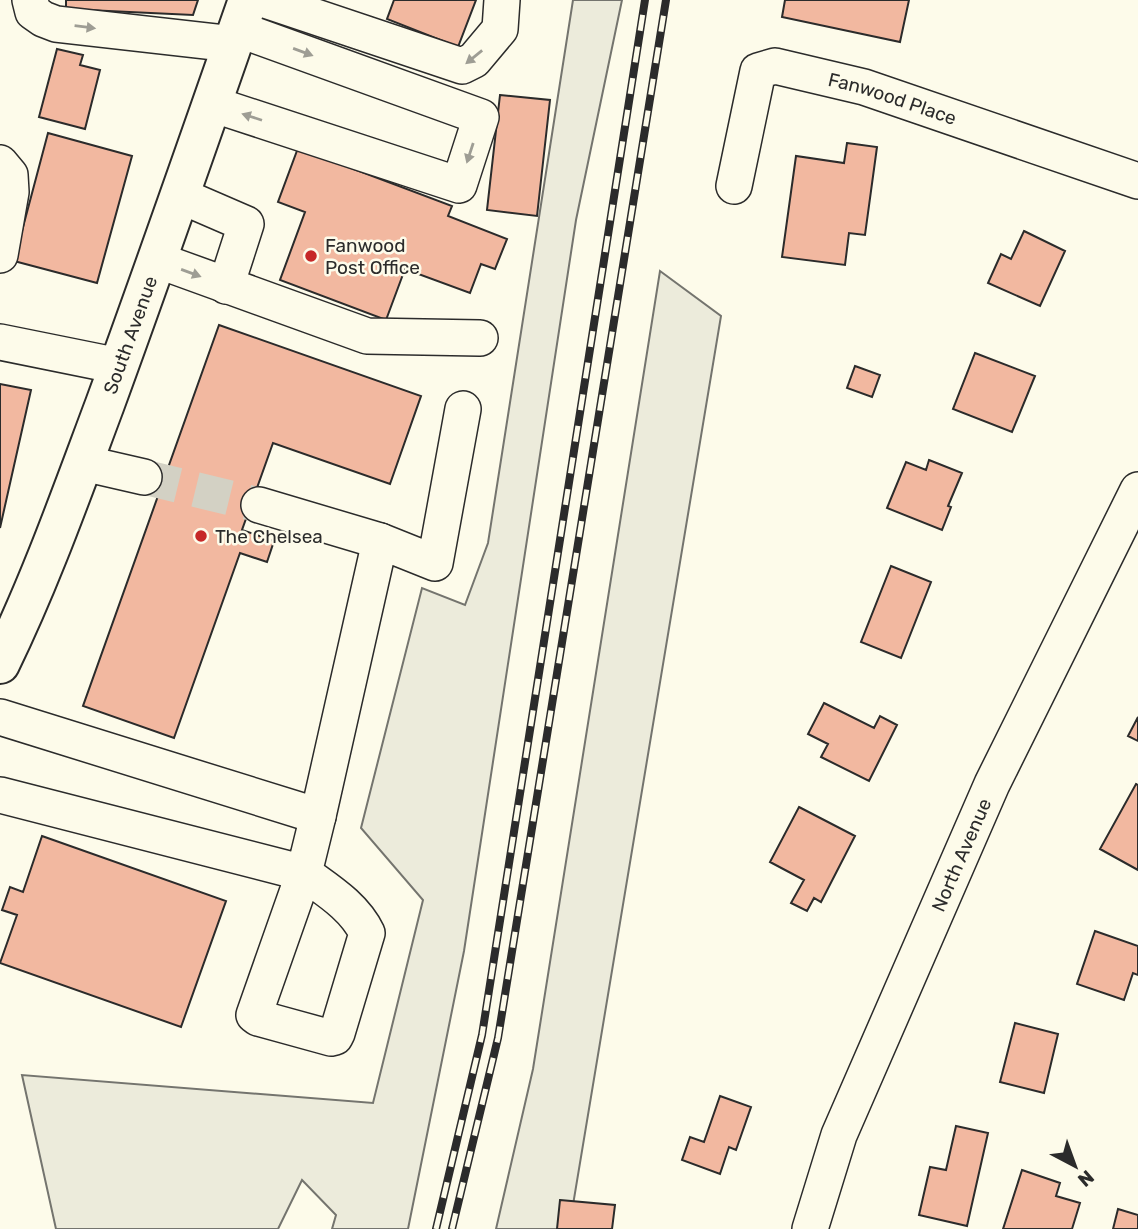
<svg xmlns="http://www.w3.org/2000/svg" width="1138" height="1229" font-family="Rubik,sans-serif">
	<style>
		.green { fill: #ecebdb; stroke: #74746e; stroke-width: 2 }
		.building { fill: #f2b8a0; stroke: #2b2b2b; stroke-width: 2 }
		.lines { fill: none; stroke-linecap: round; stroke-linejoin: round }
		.minor-tunnel { stroke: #d3d1c4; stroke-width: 35; stroke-dasharray: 35 18; stroke-linecap: butt }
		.minor-casing { stroke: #2b2b2b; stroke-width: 38 }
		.major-casing { stroke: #2b2b2b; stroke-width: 42 }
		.minor { stroke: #fdfbea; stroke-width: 35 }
		.major { stroke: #fdfbea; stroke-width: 38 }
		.rail-casing { stroke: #2b2b2b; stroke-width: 8 }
		.rail { stroke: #fdfbea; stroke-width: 5; stroke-dasharray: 16; stroke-linecap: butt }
		.oneway { fill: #9e9d94 }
		.poi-dot { fill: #c62828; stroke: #fdfbea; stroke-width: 2.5 }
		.labels { text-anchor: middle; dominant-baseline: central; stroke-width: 5; stroke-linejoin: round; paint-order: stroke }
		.street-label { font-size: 19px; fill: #2b2b2b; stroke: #fdfbea }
		.poi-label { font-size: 19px; fill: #2b2b2b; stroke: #fdfbea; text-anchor: start }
	</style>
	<rect width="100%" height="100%" fill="#fdfbea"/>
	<path class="green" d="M573,0H622L576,220L464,951L408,1229H332L336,1215L302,1180L278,1229H56L22,1075L373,1103L423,900L361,828L422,588L465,605L488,543Z
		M660,271L721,316L569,1229H496L533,1069Z"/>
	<path class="building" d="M66,0H198L193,15L66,9Z
		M394,0H476L458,47L387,19Z
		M785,0H909L900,42L782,17Z
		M57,49L83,55L80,65L100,70L85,129L39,117Z
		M500,95L550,100L537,216L487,210Z
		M48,133L132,156L97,283L14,261Z
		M847,143L877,147L865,235L849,233L845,265L782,257L796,156L844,163Z
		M298,148L452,206L448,216L507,239L495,269L481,264L470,293L405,269L386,320L280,280L305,212L278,202Z
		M1024,231L1065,251L1040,306L988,283L1001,254L1011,259Z
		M219,325L421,396L390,484L273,443L242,530L274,541L267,562L240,553L174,738L83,706Z
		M975,353L1035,376L1012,432L953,409Z
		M855,366L880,375L872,397L847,388Z
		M0,384L31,390L0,528Z
		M929,460L962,473L948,506L951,507L942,530L887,508L906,462L926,470Z
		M891,566L931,582L901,658L861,642Z
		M824,703L874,728L880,716L897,725L869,781L821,757L828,744L808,734Z
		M1138,717V741L1128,736Z
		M1136,784L1138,785V870L1100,849Z
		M799,807L855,836L821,902L814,898L807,911L791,903L804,880L770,862Z
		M42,836L226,901L181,1027L0,963L17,915L2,910L10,887L23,892Z
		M1095,931L1138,946V975L1133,973L1124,1000L1077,984Z
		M1015,1023L1058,1034L1044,1093L1000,1082Z
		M720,1096L751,1107L736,1150L729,1147L720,1174L682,1160L690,1137L704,1142Z
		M956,1126L988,1133L967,1226L919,1215L930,1167L946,1170Z
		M1022,1170L1060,1183L1056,1196L1080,1203L1072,1229H1003Z
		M560,1200L615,1205L612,1229H557Z
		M1118,1209L1138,1215V1229H1113Z"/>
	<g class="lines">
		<path class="minor-tunnel" d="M144,477L259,505"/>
		<g class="minor-casing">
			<g id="minor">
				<path d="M30,0L33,12L43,19L56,24L233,44"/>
				<path d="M265,0L462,66L474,60L500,29L502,0"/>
				<path d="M212,104L459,185L481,117L238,29"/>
				<path d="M0,163L10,175L11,192L0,255"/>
				<path id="s1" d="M734,186L758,71L775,66L864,87L1138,181"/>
				<path d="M179,195L246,224L226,286"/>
				<path d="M157,260L367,336L480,338"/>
				<path d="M0,342L119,366"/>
				<path d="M83,463L144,477"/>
				<path d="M259,505L380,541"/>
				<path d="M0,717L318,816L380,541L435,563L463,409"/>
				<path d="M0,795L304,873C327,890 354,906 367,933L337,1033L335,1037L331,1038L258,1018L254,1015L304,873L318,816"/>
				<path id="s2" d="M810,1229L839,1135L992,784L1138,490"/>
			</g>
		</g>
		<g class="major-casing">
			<g id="major">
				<path id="s3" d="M0,664C41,580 72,492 105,404C154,270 201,135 248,0"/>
			</g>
		</g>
		<use href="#minor" class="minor"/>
		<use href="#major" class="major"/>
		<g class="rail-casing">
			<path id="rail" d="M436,1229L482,1035L645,0
				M452,1229L498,1038L666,0"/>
		</g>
		<use href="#rail" class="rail"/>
	</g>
	<defs><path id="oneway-solid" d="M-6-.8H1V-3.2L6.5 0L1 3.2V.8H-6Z" transform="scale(1.75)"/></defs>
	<g class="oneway">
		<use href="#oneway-solid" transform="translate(85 27) rotate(7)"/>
		<use href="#oneway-solid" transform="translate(303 52) rotate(20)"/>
		<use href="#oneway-solid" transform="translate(474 57) rotate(141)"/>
		<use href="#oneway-solid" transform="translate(252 117) rotate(-162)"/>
		<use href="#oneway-solid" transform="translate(470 153) rotate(108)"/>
		<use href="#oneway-solid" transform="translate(191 273) rotate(20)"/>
	</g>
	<g class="poi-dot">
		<circle cx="311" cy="256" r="7"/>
		<circle cx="201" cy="536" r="7"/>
	</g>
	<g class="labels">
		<g class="street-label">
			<text stroke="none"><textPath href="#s1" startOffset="257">Fanwood Place</textPath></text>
			<text stroke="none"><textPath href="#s3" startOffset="354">South Avenue</textPath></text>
			<text stroke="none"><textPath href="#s2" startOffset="404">North Avenue</textPath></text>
		</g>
		<g class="poi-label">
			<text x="325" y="245">Fanwood<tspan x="325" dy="22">Post Office</tspan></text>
			<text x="215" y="536">The Chelsea</text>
		</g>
	</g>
	<g transform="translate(1075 1166) rotate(139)" stroke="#fdfbea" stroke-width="5" paint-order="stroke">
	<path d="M0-5L12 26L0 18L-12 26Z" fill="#2b2b2b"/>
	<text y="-10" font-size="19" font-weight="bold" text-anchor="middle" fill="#2b2b2b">N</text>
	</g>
</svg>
